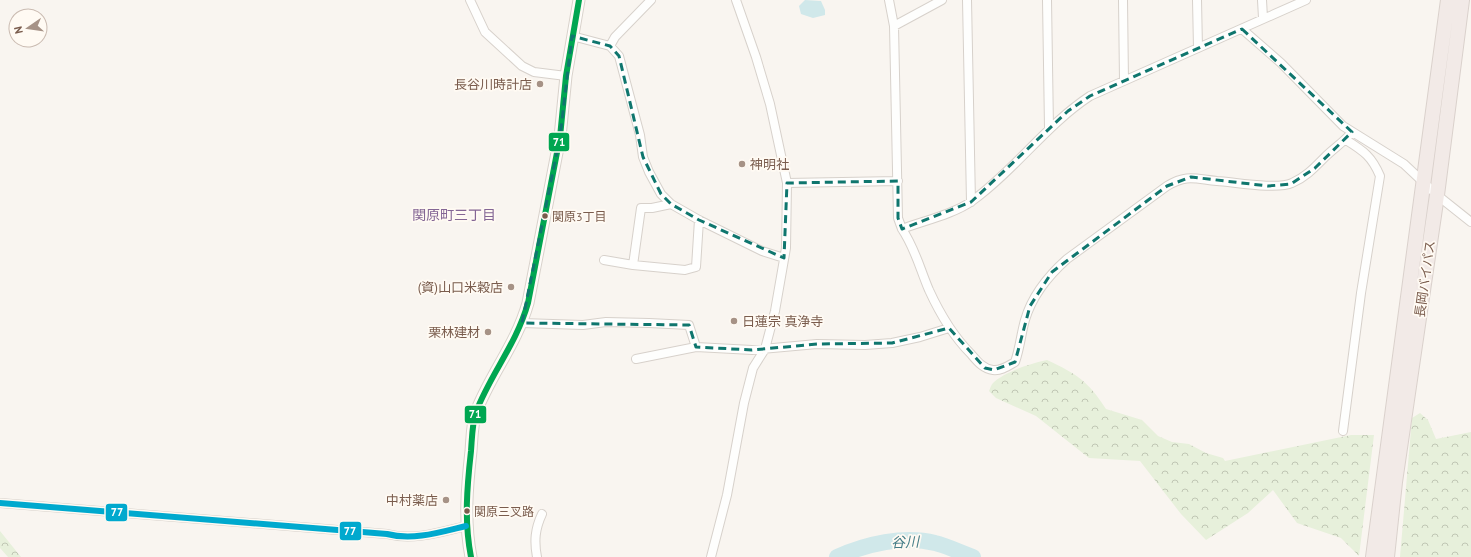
<svg xmlns="http://www.w3.org/2000/svg" width="1471" height="557" font-family="'PT Sans','Noto Sans JP',sans-serif">
	<style>
		.forest { fill: url(#forest-crowns) }
		.water { fill: #d0e8ea }
		.lines { fill: none; stroke-linecap: round; stroke-linejoin: round }
		.river { stroke: #d0e8ea; stroke-width: 16 }
		.street-casing { stroke: #d7d1cb; stroke-width: 10 }
		.secondary-casing { stroke: #d9d2cb; stroke-width: 13 }
		.highway-casing { stroke: #dad1cc; stroke-width: 16 }
		.street { stroke: #fefefd; stroke-width: 8 }
		.secondary { stroke: #fefefd; stroke-width: 11 }
		.highway { stroke: #f2eae7; stroke-width: 14 }
		.bus-1-casing { stroke: #fffaf3; stroke-width: 9 }
		.bus-2-casing { stroke: #fffaf3; stroke-width: 9 }
		.bus-1 { stroke: #00a651; stroke-width: 6 }
		.bus-2 { stroke: #00a9ce; stroke-width: 6 }
		.marked { fill: none; stroke: #0f766e; stroke-width: 3; stroke-dasharray: 8 5; stroke-linejoin: round }
		.poi-dot { fill: #a69286; stroke: #fffaf3; stroke-width: 1.5 }
		.bus-dot { fill: #7a5c4d; stroke: #fffaf3; stroke-width: 1.5 }
		.labels { text-anchor: middle; dominant-baseline: central; stroke-width: 3.5; stroke-linejoin: round; paint-order: stroke }
		.bus-label { font-size: 12px; fill: #7a5c4d; stroke: #fffaf3; text-anchor: start }
		.poi-label { font-size: 13px; fill: #7a5c4d; stroke: #fffaf3; text-anchor: end }
		.street-label { font-size: 13px; fill: #7a5c4d; stroke: #fffaf3 }
		.neighbourhood-label { font-size: 14px; fill: #846695; stroke: #fffaf3 }
		.water-label { font-size: 14px; font-style: italic; fill: #437c86; stroke: #fffaf3 }
		.line-badge { stroke: #fffaf3; stroke-width: 1.5 }
		.badge-label { font-size: 11px; text-anchor: middle; font-weight: bold; fill: #fff }
	</style>
	<defs>
		<pattern id="forest-crowns" width="20" height="18" patternUnits="userSpaceOnUse"><rect width="20" height="18" fill="#e7f0db"/><path d="M2 6a3 3 0 1 1 6 0M12 15a3 3 0 1 1 6 0" fill="none" stroke="#c0c6b4"/></pattern>
	</defs>
	<rect width="100%" height="100%" fill="#f9f5f0"/>
	<path class="forest" d="M1047,360C1077,374 1088,381 1106,409L1142,420L1158,436L1172,442L1189,444L1206,453L1223,458L1225,461L1351,435H1374L1359,556L1341,538L1297,523L1273,490L1248,513L1206,540L1181,514L1140,461L1089,458L1036,416L996,398L989,391C990,389 991,385 993,383C1004,372 1032,363 1047,360Z
		M1420,413L1428,420L1436,439L1471,432V557H1400L1412,418Z
		M0,531L21,557H8L0,548Z"/>
	<path class="water" d="M805,0L821,1L825,10V15L813,18L801,14L799,6Z"/>
	<g class="lines">
		<path class="river" d="M837,557C866,544 904,535 935,543C948,546 961,553 973,557"/>
		<g class="street-casing">
			<path id="street" d="M470,0L485,32L522,66L534,72L566,76
				M889,0L894,26
				M942,0L894,26L898,218L902,229C923,221 954,214 972,201C1015,170 1046,125 1090,96L1306,0
				M967,0L971,202
				M1047,0L1049,128
				M1123,0L1124,81
				M1197,0L1198,48
				M1262,0L1263,18
				M1242,29L1281,63L1343,126L1404,164L1437,195L1471,222
				M572,36L610,46L619,56L640,135L643,157L649,172L661,194L671,204L699,220L762,251L784,258
				M610,46L615,37L651,0
				M787,183L898,181
				M671,204L652,208H641L633,265L685,270L696,267L699,220
				M902,229C915,248 920,269 929,290C940,314 952,335 971,354C977,361 983,369 993,370C1001,371 1008,366 1015,362C1020,348 1021,334 1025,320C1032,296 1049,275 1067,259L1167,186C1187,174 1195,179 1217,181C1234,182 1277,190 1292,183C1306,177 1315,167 1325,157C1334,148 1344,142 1352,132
				M604,260L633,265
				M522,323L583,325L606,322L649,323L689,325L696,347
				M636,359L696,347L752,350L817,344L865,345L892,343L920,337L949,328
				M1343,431L1361,293L1380,176C1372,157 1364,151 1346,140
				M0,503L387,534C413,541 441,532 466,526
				M537,557C534,541 535,529 542,514
				M711,557L727,495L744,403L753,368L765,349L775,311L786,248L787,183L770,104L756,57L736,0"/>
		</g>
		<g class="secondary-casing">
			<path id="secondary" d="M471,557C464,521 467,487 471,451C472,439 472,424 476,412C491,373 516,345 528,303L560,137L566,76L579,0"/>
		</g>
		<g class="highway-casing">
			<path id="highway" d="M1373,557L1448,0
				M1387,557L1395,482L1437,195L1462,0"/>
		</g>
		<use href="#street" class="street"/>
		<use href="#secondary" class="secondary"/>
		<use href="#highway" class="highway"/>
		<g class="bus-1-casing">
			<path id="bus-1" d="M471,557C464,521 467,487 471,451C472,439 472,424 476,412C491,373 516,345 528,303L560,137L566,76L579,0"/>
		</g>
		<g class="bus-2-casing">
			<path id="bus-2" d="M0,503L387,534C413,541 441,532 466,526"/>
		</g>
		<use href="#bus-1" class="bus-1"/>
		<use href="#bus-2" class="bus-2"/>
	</g>
	<path class="marked" d="M1242,29L1352,132L1315,168L1291,184L1268,186L1191,177L1167,186L1052,272L1030,306L1015,362L994,370L985,368L949,328L892,343L817,344L752,350L696,347L689,325L522,323L560,137L572,36L610,46L619,56L643,157L661,194L671,204L699,220L784,258L787,183L898,181V218L902,229L971,202L1068,111L1090,96Z"/>
	<g class="poi-dot">
		<circle cx="540" cy="84" r="4"/>
		<circle cx="742" cy="164" r="4"/>
		<circle cx="511" cy="287" r="4"/>
		<circle cx="734" cy="321" r="4"/>
		<circle cx="488" cy="332" r="4"/>
		<circle cx="446" cy="500" r="4"/>
	</g>
	<g class="bus-dot">
		<circle cx="545" cy="216" r="3.5"/>
		<circle cx="467" cy="511" r="3.5"/>
	</g>
	<g class="labels">
		<g class="bus-label">
			<text x="552" y="216">関原3丁目</text>
			<text x="474" y="511">関原三叉路</text>
		</g>
		<g class="poi-label">
			<text x="532" y="84">長谷川時計店</text>
			<text x="750" y="164" text-anchor="start">神明社</text>
			<text x="503" y="287">(資)山口米穀店</text>
			<text x="742" y="321" text-anchor="start">日蓮宗 真浄寺</text>
			<text x="480" y="332">栗林建材</text>
			<text x="438" y="500">中村薬店</text>
		</g>
		<g class="street-label">
			<text transform="translate(1425 279) rotate(-82)">長岡バイパス</text>
		</g>
		<g class="neighbourhood-label">
			<text x="454" y="215">関原町三丁目</text>
		</g>
		<g class="water-label">
			<text transform="translate(905 542) rotate(-2)">谷川</text>
		</g>
	</g>
	<g class="line-badge">
		<rect x="548" y="132" width="22" height="20" rx="4" fill="#00a651"/>
		<rect x="464" y="405" width="23" height="19" rx="4" fill="#00a651"/>
		<rect x="105" y="503" width="23" height="19" rx="4" fill="#00a9ce"/>
		<rect x="339" y="521" width="23" height="20" rx="4" fill="#00a9ce"/>
	</g>
	<g class="badge-label">
		<text x="559" y="146">71</text>
		<text x="475" y="418">71</text>
		<text x="117" y="516">77</text>
		<text x="350" y="535">77</text>
	</g>
	<g transform="translate(28 28) rotate(257)"><circle r="19" fill="#fffaf3" stroke="#cabbb1"/>
	<path d="M0-3L7 15L0 10L-7 15Z" fill="#a69286"/>
	<text y="-6" font-size="11" font-weight="bold" text-anchor="middle" fill="#7a5c4d">N</text>
	</g>
</svg>
